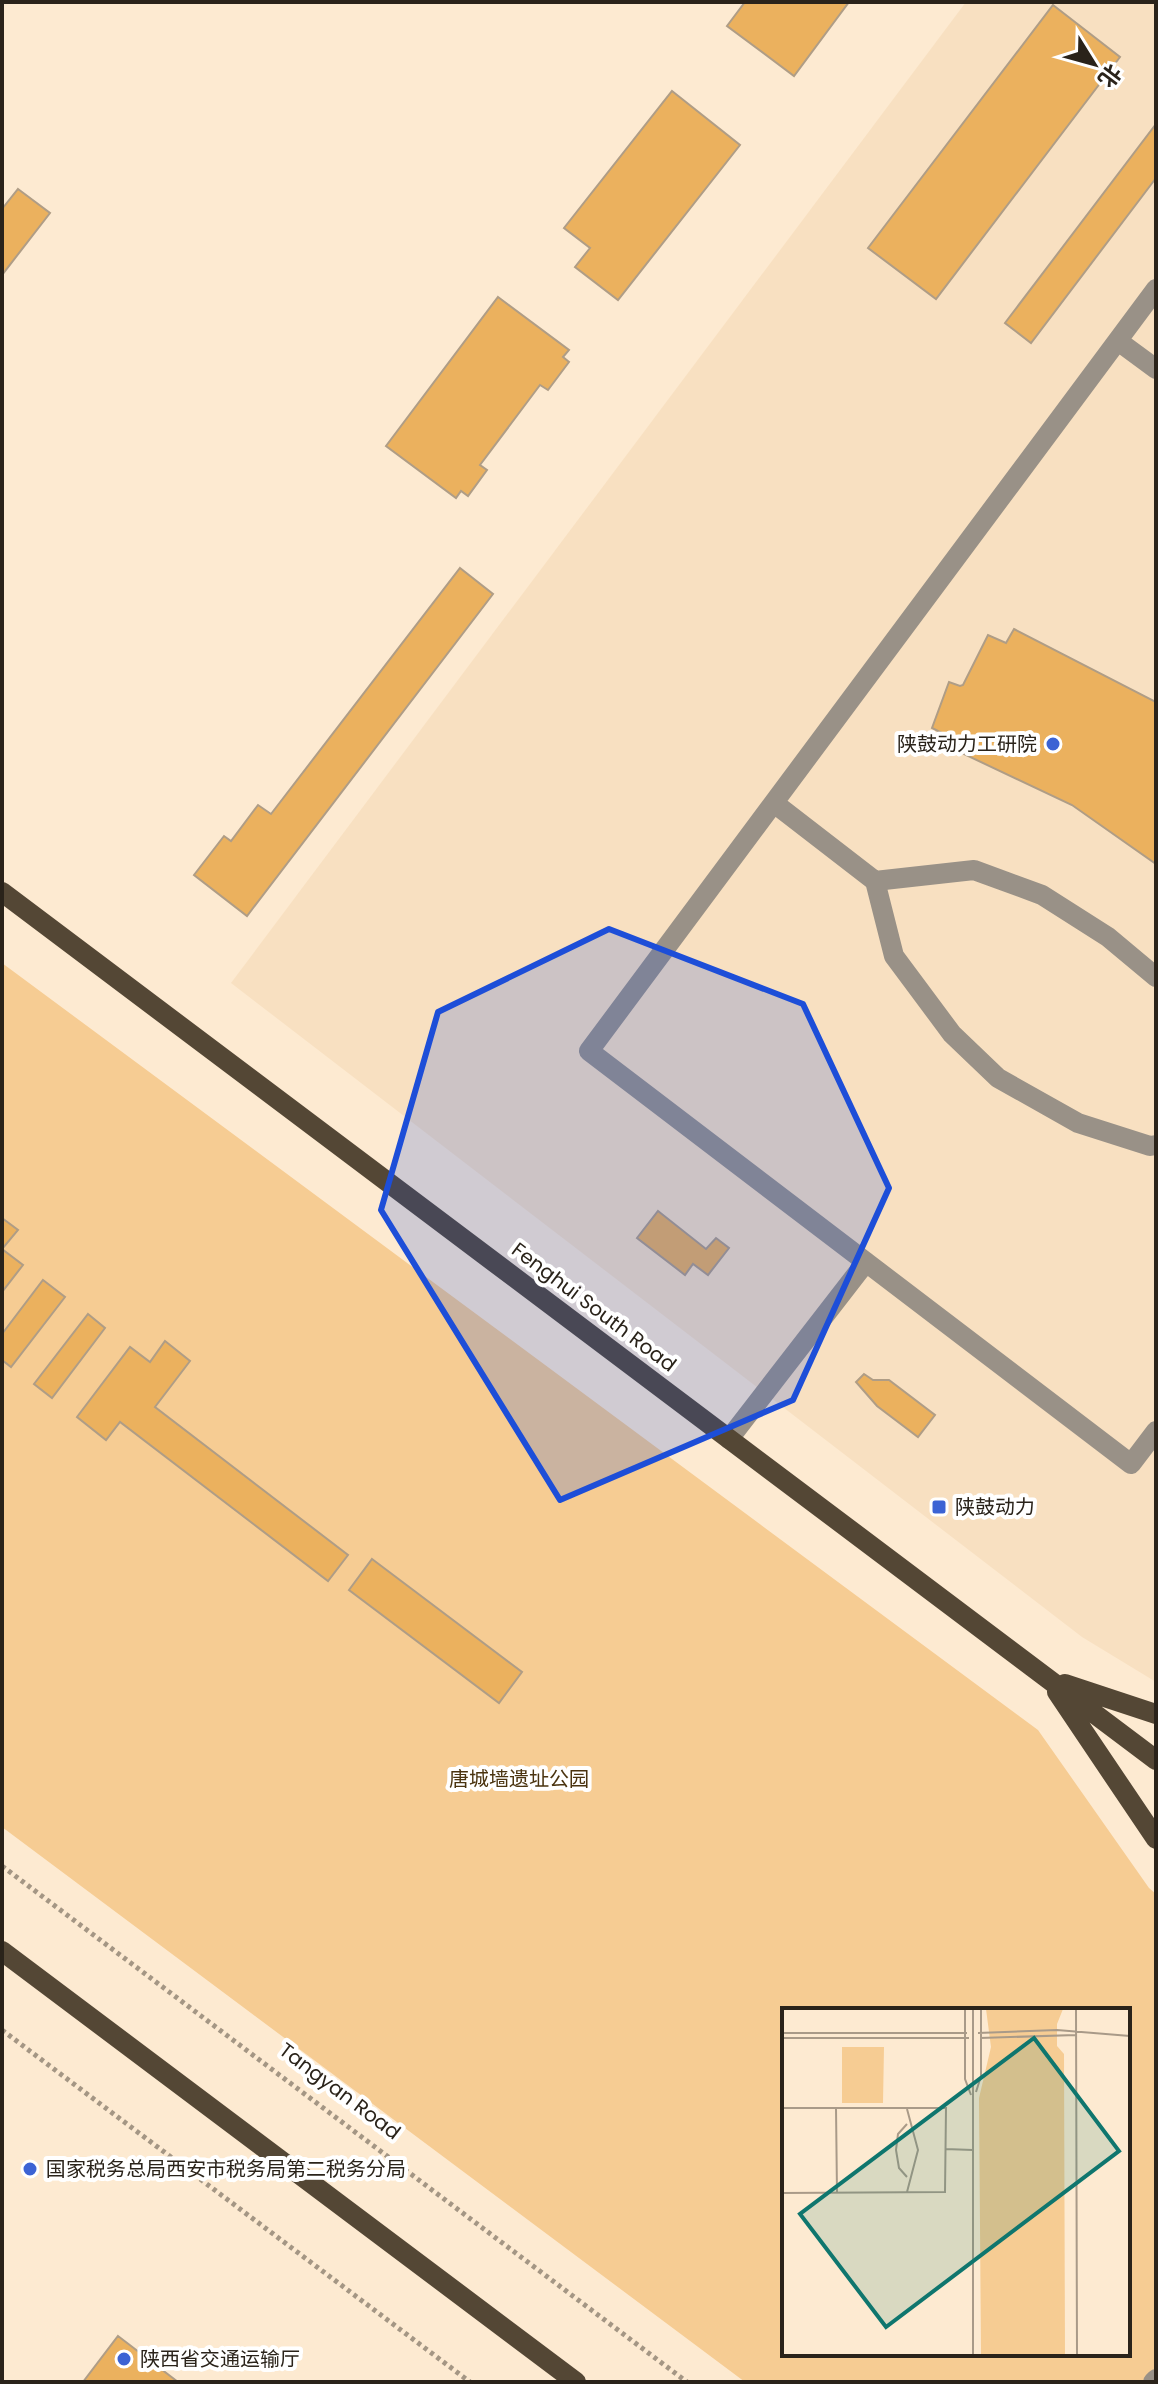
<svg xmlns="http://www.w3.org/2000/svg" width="1158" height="2384" font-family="Poppins,'Noto Sans SC',sans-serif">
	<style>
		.built { fill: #f8e0c1 }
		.green { fill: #f6cc93; fill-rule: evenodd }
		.building { fill: #ebb15e; stroke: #af9d86; stroke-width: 2 }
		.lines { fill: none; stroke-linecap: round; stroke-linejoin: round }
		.path { stroke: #a49684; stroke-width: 5; stroke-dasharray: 4 4; stroke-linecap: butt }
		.minor { stroke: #999187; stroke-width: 20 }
		.tertiary { stroke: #999187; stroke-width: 20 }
		.primary { stroke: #544735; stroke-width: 20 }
		.marked { fill: #1d4ed8; fill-opacity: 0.2; stroke: #1d4ed8; stroke-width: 6; stroke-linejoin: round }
		.poi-dot { fill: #3c63d4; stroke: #fff; stroke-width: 3 }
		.labels { text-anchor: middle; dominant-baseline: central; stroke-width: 8; stroke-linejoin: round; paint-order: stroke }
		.poi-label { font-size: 20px; fill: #2a231a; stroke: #fff; text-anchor: start }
		.street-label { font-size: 20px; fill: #2a231a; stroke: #fff }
		.park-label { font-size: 20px; fill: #4b3410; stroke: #fff }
		.inset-road { fill: none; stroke: #a99a88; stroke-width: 2 }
		.view { fill: #0f766e; fill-opacity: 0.15; stroke: #0f766e; stroke-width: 4 }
		.inset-edge { fill: none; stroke: #2a231a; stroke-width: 4 }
	</style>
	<rect width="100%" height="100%" fill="#fdead1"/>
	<path class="built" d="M966,2H1156V1682L1082,1637L231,983Z"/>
	<path class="green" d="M2,963L1038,1730L1149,1888L1156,1894V2382H745L2,1827ZM784,2010H1128V2354H784Z"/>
	<path class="building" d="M745,2H849L794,76L727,26Z
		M1053,5L1120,57L936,299L868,248Z
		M672,91L740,145L618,300L575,267L590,248L564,228Z
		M1156,124V178L1031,343L1005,323Z
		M18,189L50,213L2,275V209Z
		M498,297L569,350L563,357L569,362L548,390L540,385L480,465L487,470L468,496L461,491L456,498L386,446Z
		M460,568L493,594L247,916L194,875L224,836L231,841L258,805L271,814Z
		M1014,629L1156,702V864L1072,805L949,747L952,738L932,728L949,682L960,686L963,685L988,635L1006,643Z
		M658,1211L706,1249L716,1238L729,1248L708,1275L693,1264L685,1275L637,1238Z
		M2,1218L18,1230L2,1249L23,1265L2,1292Z
		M43,1280L65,1297L11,1367L2,1360V1334Z
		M88,1314L105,1328L52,1398L34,1384Z
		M165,1341L190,1361L155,1407L348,1555L328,1581L120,1422L106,1440L77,1417L130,1347L150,1362Z
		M864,1374L873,1380H889L935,1415L918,1437L877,1406L856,1382Z
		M372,1559L522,1672L499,1703L349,1590Z
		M118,2336L178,2382H83Z"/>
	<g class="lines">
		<path class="path" d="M2,1866L687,2382
			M2,2030L470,2382"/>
		<path class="minor" d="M1156,289L589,1051L1131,1464L1156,1431
			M1118,341L1156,369
			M774,803L875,881L894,956L952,1034L998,1078L1078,1123L1150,1146L1156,1145
			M875,881L974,870L1042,895L1108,937L1156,977
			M729,1439L866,1262"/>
		<path class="tertiary" d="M1153,2382L1156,2379"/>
		<path class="primary" d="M2,892L1156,1760
			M1065,1684L1156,1714
			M1057,1692L1156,1839
			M2,1951L576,2382"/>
	</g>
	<path class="marked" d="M609,929L803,1004L889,1188L793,1400L560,1500L381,1210L438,1012Z"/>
	<g class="poi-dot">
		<circle cx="1053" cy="744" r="8"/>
		<rect x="931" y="1499" width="16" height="16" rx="4"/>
		<circle cx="30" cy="2169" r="8"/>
		<circle cx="124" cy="2359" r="8"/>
	</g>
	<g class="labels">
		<g class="poi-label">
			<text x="1037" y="744" text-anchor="end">陕鼓动力工研院</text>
			<text x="955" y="1507">陕鼓动力</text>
			<text x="46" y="2169">国家税务总局西安市税务局第二税务分局</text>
			<text x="140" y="2359">陕西省交通运输厅</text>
		</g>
		<g class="street-label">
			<text transform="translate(594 1307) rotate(37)">Fenghui South Road</text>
			<text transform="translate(340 2091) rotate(37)">Tangyan Road</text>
		</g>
		<g class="park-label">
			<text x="519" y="1779">唐城墙遗址公园</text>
		</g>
	</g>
	<g transform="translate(782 2008)">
		<rect width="348" height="348" fill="#fdead1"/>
		<path d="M204,1H281L275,16V38L282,46L283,347L199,346L197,90L209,39ZM60,39H102L101,95H60Z" fill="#f6cc93"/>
		<path class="inset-road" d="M183,1V71L189,87M294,1L295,347M0,25H185M196,25L275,22L348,28M0,30H187M198,30L294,27M194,84L199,68V1M0,100H164L163,184L0,185M54,100L55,185M125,101L136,142L125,184M125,116L116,126L114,142L117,160L125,169M163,141L191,142M191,347V1"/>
		<path class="view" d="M252,30L337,143L104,319L18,206Z"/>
		<rect width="348" height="348" class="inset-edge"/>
	</g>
	<rect width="1158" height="2384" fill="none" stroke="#2a231a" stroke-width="8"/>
	<g transform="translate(1094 64) rotate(127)" stroke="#ffffff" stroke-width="6" paint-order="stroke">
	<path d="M0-6L14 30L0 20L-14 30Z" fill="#2a231a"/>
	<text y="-12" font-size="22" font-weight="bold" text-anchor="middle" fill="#2a231a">北</text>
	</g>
</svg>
